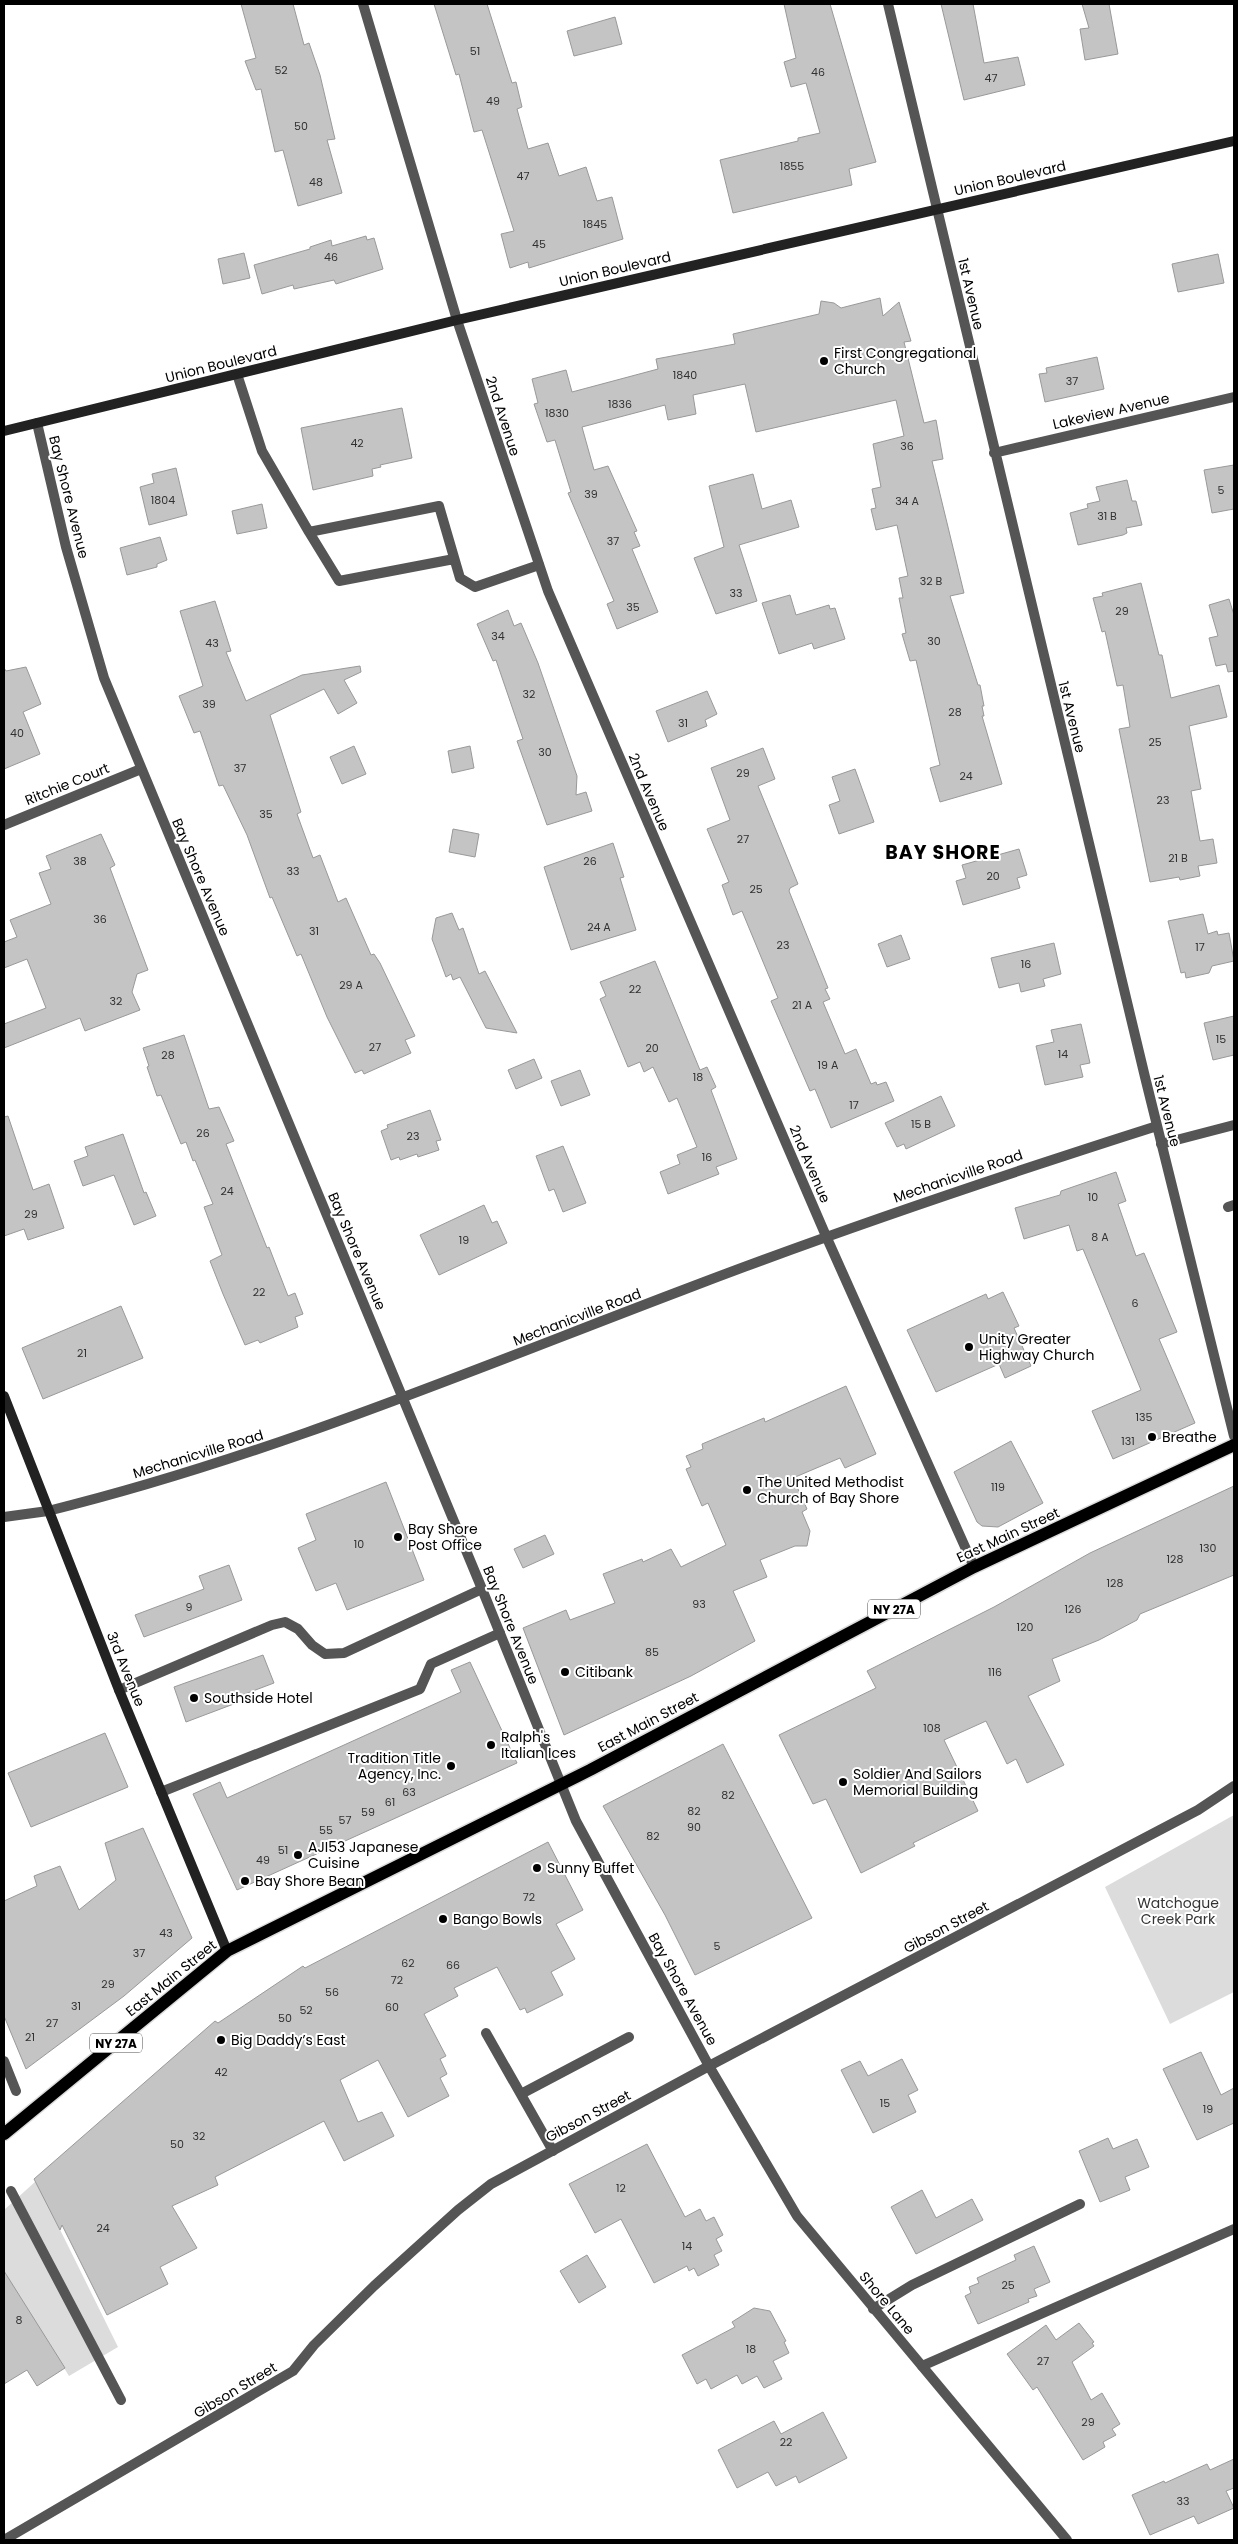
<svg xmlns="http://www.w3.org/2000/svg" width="1238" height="2544" font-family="Poppins,sans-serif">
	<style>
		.green { fill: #dcdcdc }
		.building { fill: #c4c4c4; stroke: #999 }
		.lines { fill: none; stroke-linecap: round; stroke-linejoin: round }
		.primary-casing { stroke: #dbdbdb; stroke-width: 15 }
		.service { stroke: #555; stroke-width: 10 }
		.pedestrian { stroke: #555; stroke-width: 10 }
		.minor { stroke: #555; stroke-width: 10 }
		.tertiary { stroke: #555; stroke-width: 10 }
		.secondary { stroke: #222; stroke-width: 10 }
		.primary { stroke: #000; stroke-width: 12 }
		.poi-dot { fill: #000; stroke: #fff; stroke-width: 2 }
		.labels { text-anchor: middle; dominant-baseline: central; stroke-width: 4; stroke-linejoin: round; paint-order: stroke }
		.number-label { font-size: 11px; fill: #313131 }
		.shield { fill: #fff; stroke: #4c4c4c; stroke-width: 1 }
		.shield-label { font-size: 12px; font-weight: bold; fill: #000 }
		.street-label { font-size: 14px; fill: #000; stroke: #fff }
		.poi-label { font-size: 14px; fill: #000; stroke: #fff; text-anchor: start }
		.park-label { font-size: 14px; fill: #333; stroke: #fff }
		.district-label { font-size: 19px; font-weight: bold; letter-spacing: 1px; fill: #000; stroke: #fff }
	</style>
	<rect width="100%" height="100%" fill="#fff"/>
	<path class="green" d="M1234,1815V1992L1170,2024L1105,1887Z
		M36,2181L118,2347L69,2376L4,2271V2210Z"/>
	<path class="building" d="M241,4H293L304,45L309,43L320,75L335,139L327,140L342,193L298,206L283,150L275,152L261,89L256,90L245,61L256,58Z
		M434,4H487L512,83L516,82L522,107L517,109L528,149L548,143L559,176L586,167L597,201L612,197L623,239L529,268L528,262L510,268L501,234L514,231L482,130L474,132L459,74L456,75Z
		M784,4H830L876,162L849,169L852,185L733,213L720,160L798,141V138L820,133L806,83L791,87L784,62L796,58Z
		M941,4H973L984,63L1018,57L1025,85L964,100Z
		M1082,4H1109L1118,54L1085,60L1080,29L1089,28Z
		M615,17L622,44L574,56L567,31Z
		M366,236L367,240L374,238L383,269L336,284L334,280L294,289L293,285L262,294L254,265L310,249V247L331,240L332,246Z
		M244,253L250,278L223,284L218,259Z
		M1218,254L1224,283L1178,292L1172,264Z
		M880,298L883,316L899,302L911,341L904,342L924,423L936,420L943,459L932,461L964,593L950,596L978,685H980L984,706H982L984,716H982L1002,784L940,802L930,768L940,765L928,712L916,660L910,661L902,634L906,633L899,598H903L899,578L908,576L897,525L876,530L871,509L876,508L872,489L881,487L873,444L904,436L896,400L756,432L745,384L693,395L696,414L668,420L665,405L582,427L594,470L608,466L637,531L634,532L640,546L632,549L658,612L617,629L607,604L614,601L568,493L571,492L555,440L547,442L534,404L538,403L532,379L566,370L572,392L658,369L656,359L735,344L733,334L819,314L821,301L834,303L841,308Z
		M1097,357L1104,389L1045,402L1039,374L1047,373L1046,368Z
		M402,408L412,458L380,465L381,467L372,469L373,476L313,490L301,428Z
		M1234,465V509L1212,513L1204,470Z
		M176,468L187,515L149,525L140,487L154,483L152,474Z
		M753,474L762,509L791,500L799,527L739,545L757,601L716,614L694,558L724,547L709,486Z
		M1127,480L1132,501H1136L1142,525L1126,528L1127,533L1123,535L1078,545L1070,513L1088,508L1087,504L1100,501L1096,487Z
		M262,504L267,528L237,534L232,511Z
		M160,537L167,560L157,564V567L127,575L120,548Z
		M1141,583L1159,655H1162L1171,698L1219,685L1227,717L1189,726L1201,789L1191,791L1200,841L1213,839L1217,863L1198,866L1200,876L1180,880L1179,877L1150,882L1119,729L1130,727L1123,685L1117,686L1105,631L1102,632L1093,598L1103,596L1102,593Z
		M790,595L796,615L829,605L830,609L835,608L845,639L814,649L812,643L779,654L762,603Z
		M1229,599L1234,615V671L1228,672L1226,664L1216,666L1209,638L1218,636L1209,605Z
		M215,601L231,651L226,652L246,701L302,675L360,666L361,672L344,680L357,703L338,714L324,689L270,715L301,812L297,814L313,858L320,855L338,902L346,898L371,955L374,954L380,963L415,1036L405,1040L411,1053L364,1074L362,1070L355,1073L327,1017L301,954L297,956L272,897L270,898L247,835L223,785L219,786L200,731L194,733L179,696L203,686L180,611Z
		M508,610L514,626L521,623L538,663L577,776L576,795L586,792L592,811L547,825L517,741L523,739L496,660L493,661L477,624Z
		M26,667L41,704L23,712L40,754L4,769V668L6,671Z
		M707,691L717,714L705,720L707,726L668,742L656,711Z
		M354,746L366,774L342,784L330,757Z
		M470,746L474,768L452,773L448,751Z
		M763,748L775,779L758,786L798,884L790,888L789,891L828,988L825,989L830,999L823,1002L845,1054L856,1049L871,1084L876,1082L877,1085L886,1082L894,1101L831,1128L815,1089L810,1091L771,1001L778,998L742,911L733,915L722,885L729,882L707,829L730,820L711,768Z
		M855,769L874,822L839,834L829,805L840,801L832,777Z
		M453,829L479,834L475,857L449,852Z
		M101,834L115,865L110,868L148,970L137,974L132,992L140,1010L85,1031L80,1018L4,1048V1024L46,1008L27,959L4,968V942L17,937L10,920L51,904L39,873L51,869L46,856Z
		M613,843L624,877L620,878L636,930L571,950L544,867Z
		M1019,849L1027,875L1017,878L1020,888L963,905L956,881L966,878L962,865Z
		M452,913L459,930L463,928L479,974L485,971L517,1033L486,1028L460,977L453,980L451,974L446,977L432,939L436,918Z
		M1203,914L1208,934L1217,931L1218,935L1229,933L1234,961L1212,966L1209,973L1186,978L1185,972L1181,973L1168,921Z
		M901,935L910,959L887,967L878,944Z
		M1054,943L1061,974L1043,979L1045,986L1021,992L1019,983L999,988L991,958Z
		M655,961L700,1070L707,1067L716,1087L711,1090L737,1159L716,1167L719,1174L668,1194L660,1172L680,1164L677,1155L697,1147L677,1098L669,1102L653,1067L644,1072L640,1062L628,1067L600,999L606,996L600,982Z
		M1234,1016V1055L1213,1060L1204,1023Z
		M1081,1024L1090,1063L1080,1065L1083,1077L1045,1085L1036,1046L1054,1042L1051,1030Z
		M184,1035L209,1109L219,1107L234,1141L226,1144L267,1248L269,1247L288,1296L295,1293L303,1314L295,1317L298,1327L260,1343L258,1340L245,1345L223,1294L210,1261L222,1255L204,1207L213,1204L195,1160L193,1161L186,1142L181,1144L161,1095L157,1096L147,1067L149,1066L143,1048Z
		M534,1059L542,1078L516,1089L508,1070Z
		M580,1070L590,1095L561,1106L551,1081Z
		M941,1096L955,1126L906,1149L904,1144L897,1147L885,1123Z
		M430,1110L441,1140L436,1141L439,1150L418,1157L417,1154L400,1160L399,1157L391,1160L381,1131L388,1128L387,1125Z
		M8,1116L33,1190L49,1184L64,1228L28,1240L24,1229L4,1236V1117Z
		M123,1134L144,1193L146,1192L156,1216L134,1225L114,1175L83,1186L74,1161L88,1156L85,1147Z
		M563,1146L586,1203L563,1212L554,1189L549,1191L536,1156Z
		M1116,1172L1126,1201L1118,1204L1136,1256L1144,1253L1177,1332L1159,1339L1195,1423L1113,1459L1092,1411L1141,1390L1083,1249L1077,1251L1069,1225L1024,1239L1015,1208L1060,1195L1061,1191Z
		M484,1205L492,1223L497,1221L507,1243L439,1275L420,1235Z
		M1003,1292L1019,1326L1014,1328L1031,1366L1005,1378L999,1364L936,1392L907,1330L986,1294L988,1299Z
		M121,1306L143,1358L43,1399L22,1348Z
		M846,1386L876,1454L845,1468L840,1458L793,1478L807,1509L802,1512L810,1531L807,1546H795L760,1560L767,1577L733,1591L755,1641L691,1676L564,1735L523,1628L566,1610L570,1620L615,1603L603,1574L642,1559L643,1562L671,1549L681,1567L726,1545L708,1503L702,1506L686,1469L691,1467L686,1456L703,1449L702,1444L764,1418L765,1422Z
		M1011,1441L1043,1503L998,1527L982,1526L977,1522L954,1472Z
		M386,1482L424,1580L347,1610L336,1583L316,1591L298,1548L316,1540L306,1514Z
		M1234,1486V1575L1140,1614L1137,1620L1099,1640L1052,1659L1060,1681L1028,1696L1064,1765L1027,1783L1016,1759L1007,1764L986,1721L944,1740L978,1811L913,1843L915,1846L861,1873L826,1799L813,1804L779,1735L876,1688L867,1671L994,1607L1090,1553Z
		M545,1535L554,1554L523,1568L514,1549Z
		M229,1565L242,1600L144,1637L135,1615L204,1589L199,1576Z
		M263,1655L274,1683L237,1697L239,1702L186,1722L174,1687Z
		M470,1662L517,1763L237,1890L193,1794L220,1782L227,1798L461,1692L451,1670Z
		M105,1733L128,1787L31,1827L8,1773Z
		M723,1744L812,1918L695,1975L665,1915L603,1806Z
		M143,1828L192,1938L124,1996L26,2069L4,2016V1901L37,1886L34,1876L60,1866L79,1910L116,1880L105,1843Z
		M548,1842L583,1910L556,1924L575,1959L551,1972L563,1995L527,2013L525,2008L520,2010L497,1967L454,1988L458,1996L424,2014L446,2056L440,2059L447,2074L440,2078L449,2096L408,2117L378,2060L340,2080L358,2122L382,2112L394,2136L344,2161L324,2121L215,2177L218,2185L172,2206L197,2248L160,2267L168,2284L107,2315L62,2225L60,2230L34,2179L215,2021L218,2023L303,1966L305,1968Z
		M1201,2052L1221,2095L1234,2088V2123L1197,2140L1163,2069Z
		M902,2059L918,2090L908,2095L916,2112L873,2133L841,2070L860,2061L868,2076Z
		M1108,2138L1113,2149L1137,2139L1149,2167L1125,2177L1130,2190L1100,2202L1079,2151Z
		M647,2144L685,2217L700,2209L706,2221L714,2217L723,2235L716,2239L722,2251L714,2255L719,2265L698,2276L694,2268L689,2271L687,2266L654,2283L621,2219L595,2233L569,2184Z
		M922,2190L936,2218L972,2199L983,2220L916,2254L891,2207Z
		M1034,2246L1050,2282L1034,2289L1037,2296L1028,2299L1029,2302L978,2324L965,2296L971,2293L969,2287L979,2283L977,2278L1016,2260L1014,2255Z
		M587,2255L606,2287L579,2303L560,2271Z
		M4,2271L65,2368L37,2386L27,2370L4,2384Z
		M754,2308L770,2311L786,2341L784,2342L789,2353L773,2361L782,2379L764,2388L757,2376L742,2384L737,2375L711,2389L706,2379L697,2384L682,2355L735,2327L732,2322Z
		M1079,2323L1094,2342L1092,2343L1094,2346L1072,2362L1091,2400L1102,2393L1120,2424L1112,2429L1116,2435L1103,2442L1105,2447L1083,2460L1037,2387L1033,2390L1007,2354L1046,2325L1056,2340Z
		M823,2412L847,2458L799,2483L796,2476L776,2486L768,2472L737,2488L718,2450L774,2421L781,2434Z
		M1234,2459V2488L1226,2491L1234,2508L1198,2524L1194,2516L1150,2535L1132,2495L1164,2481L1165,2483L1207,2464L1210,2470Z"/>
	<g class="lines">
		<g class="primary-casing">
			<path id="primary" d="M4,2134L227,1951L590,1770L974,1567L1234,1445"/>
		</g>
		<path class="service" d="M237,374L262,451L309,532L439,506L460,578L475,587L539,565
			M309,532L339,581L454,559
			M1161,1144L1234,1125
			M1228,1207L1234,1205
			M119,1690L272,1625L285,1622L298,1629L312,1645L325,1654L344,1653L482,1589
			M161,1792L420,1689L431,1664L500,1633
			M486,2033L553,2151
			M521,2094L629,2037
			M873,2309L912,2285L1080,2204
			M922,2366L1234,2229"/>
		<path class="pedestrian" d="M4,2061L16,2091
			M11,2191L121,2400"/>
		<path class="minor" d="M888,4L1145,1077L1234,1436
			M457,320L548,591L826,1236L974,1567
			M37,423L66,547L104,678L482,1589L576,1821L709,2066L797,2216L1067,2540
			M994,453L1234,397
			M4,825L141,769
			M48,1511C267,1457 472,1370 683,1290C839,1230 997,1177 1157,1126
			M4,2540L293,2371L314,2345L374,2286L458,2210L491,2184L709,2066L1198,1810L1234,1786"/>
		<path class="tertiary" d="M363,4L457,320
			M4,1517L48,1511"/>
		<path class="secondary" d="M4,431L457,320L1234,141
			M4,1396L119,1690L227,1951"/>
		<use href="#primary" class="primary"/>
	</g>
	<g class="poi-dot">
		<circle cx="824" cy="361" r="5"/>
		<circle cx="969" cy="1347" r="5"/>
		<circle cx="1152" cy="1437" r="5"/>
		<circle cx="747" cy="1490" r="5"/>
		<circle cx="398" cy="1537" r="5"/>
		<circle cx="565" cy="1672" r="5"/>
		<circle cx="194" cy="1698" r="5"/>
		<circle cx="491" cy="1745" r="5"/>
		<circle cx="451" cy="1766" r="5"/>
		<circle cx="843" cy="1782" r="5"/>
		<circle cx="298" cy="1855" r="5"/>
		<circle cx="537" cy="1868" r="5"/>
		<circle cx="245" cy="1881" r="5"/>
		<circle cx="443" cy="1919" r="5"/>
		<circle cx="221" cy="2040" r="5"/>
	</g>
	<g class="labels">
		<g class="number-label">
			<text x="475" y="51">51</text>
			<text x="281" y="70">52</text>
			<text x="818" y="72">46</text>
			<text x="991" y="78">47</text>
			<text x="493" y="101">49</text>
			<text x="301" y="126">50</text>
			<text x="792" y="166">1855</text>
			<text x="523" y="176">47</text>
			<text x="316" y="182">48</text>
			<text x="595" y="224">1845</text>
			<text x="539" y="244">45</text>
			<text x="331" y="257">46</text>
			<text x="685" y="375">1840</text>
			<text x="1072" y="381">37</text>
			<text x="620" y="404">1836</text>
			<text x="557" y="413">1830</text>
			<text x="357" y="443">42</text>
			<text x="907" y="446">36</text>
			<text x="1221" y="490">5</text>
			<text x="591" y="494">39</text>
			<text x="163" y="500">1804</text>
			<text x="907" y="501">34 A</text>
			<text x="1107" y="516">31 B</text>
			<text x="613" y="541">37</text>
			<text x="931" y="581">32 B</text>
			<text x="736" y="593">33</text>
			<text x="633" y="607">35</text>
			<text x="1122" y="611">29</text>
			<text x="498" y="636">34</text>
			<text x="934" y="641">30</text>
			<text x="212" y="643">43</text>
			<text x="529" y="694">32</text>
			<text x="209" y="704">39</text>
			<text x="955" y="712">28</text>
			<text x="683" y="723">31</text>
			<text x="17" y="733">40</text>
			<text x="1155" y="742">25</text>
			<text x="545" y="752">30</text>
			<text x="240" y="768">37</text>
			<text x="743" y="773">29</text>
			<text x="966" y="776">24</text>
			<text x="1163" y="800">23</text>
			<text x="266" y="814">35</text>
			<text x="743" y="839">27</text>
			<text x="1178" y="858">21 B</text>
			<text x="80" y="861">38</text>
			<text x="590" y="861">26</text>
			<text x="293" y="871">33</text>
			<text x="993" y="876">20</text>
			<text x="756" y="889">25</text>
			<text x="100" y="919">36</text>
			<text x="599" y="927">24 A</text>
			<text x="314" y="931">31</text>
			<text x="783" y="945">23</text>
			<text x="1200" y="947">17</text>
			<text x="1026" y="964">16</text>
			<text x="351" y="985">29 A</text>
			<text x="635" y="989">22</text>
			<text x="116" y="1001">32</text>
			<text x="802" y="1005">21 A</text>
			<text x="1221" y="1039">15</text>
			<text x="375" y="1047">27</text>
			<text x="652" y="1048">20</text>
			<text x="1063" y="1054">14</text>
			<text x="168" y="1055">28</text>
			<text x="828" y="1065">19 A</text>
			<text x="698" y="1077">18</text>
			<text x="854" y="1105">17</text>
			<text x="921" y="1124">15 B</text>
			<text x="203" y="1133">26</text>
			<text x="413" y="1136">23</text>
			<text x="707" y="1157">16</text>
			<text x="227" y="1191">24</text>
			<text x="1093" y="1197">10</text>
			<text x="31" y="1214">29</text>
			<text x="1100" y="1237">8 A</text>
			<text x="464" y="1240">19</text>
			<text x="259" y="1292">22</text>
			<text x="1135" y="1303">6</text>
			<text x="82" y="1353">21</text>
			<text x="1144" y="1417">135</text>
			<text x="1128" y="1441">131</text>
			<text x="998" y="1487">119</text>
			<text x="359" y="1544">10</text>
			<text x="1208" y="1548">130</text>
			<text x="1175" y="1559">128</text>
			<text x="1115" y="1583">128</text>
			<text x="699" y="1604">93</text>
			<text x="189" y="1607">9</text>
			<text x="1073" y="1609">126</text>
			<text x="1025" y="1627">120</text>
			<text x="652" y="1652">85</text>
			<text x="995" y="1672">116</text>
			<text x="932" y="1728">108</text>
			<text x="409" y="1792">63</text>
			<text x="728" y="1795">82</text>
			<text x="390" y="1802">61</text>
			<text x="694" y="1811">82</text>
			<text x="368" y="1812">59</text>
			<text x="345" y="1820">57</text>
			<text x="694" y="1827">90</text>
			<text x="326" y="1830">55</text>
			<text x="653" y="1836">82</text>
			<text x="283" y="1850">51</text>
			<text x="263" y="1860">49</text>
			<text x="529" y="1897">72</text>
			<text x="166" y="1933">43</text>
			<text x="717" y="1946">5</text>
			<text x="139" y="1953">37</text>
			<text x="408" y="1963">62</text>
			<text x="453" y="1965">66</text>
			<text x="397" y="1980">72</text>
			<text x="108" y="1984">29</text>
			<text x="332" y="1992">56</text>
			<text x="76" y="2006">31</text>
			<text x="392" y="2007">60</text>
			<text x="306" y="2010">52</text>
			<text x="285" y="2018">50</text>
			<text x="52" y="2023">27</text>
			<text x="30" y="2037">21</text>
			<text x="221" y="2072">42</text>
			<text x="885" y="2103">15</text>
			<text x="1208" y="2109">19</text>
			<text x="199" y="2136">32</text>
			<text x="177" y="2144">50</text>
			<text x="621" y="2188">12</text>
			<text x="103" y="2228">24</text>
			<text x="687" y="2246">14</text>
			<text x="1008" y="2285">25</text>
			<text x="19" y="2320">8</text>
			<text x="751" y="2349">18</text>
			<text x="1043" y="2361">27</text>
			<text x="1088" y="2422">29</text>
			<text x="786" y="2442">22</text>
			<text x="1183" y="2501">33</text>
		</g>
		<g class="shield">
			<rect x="868" y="1599.5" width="52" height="19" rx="4"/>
			<rect x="90" y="2033.5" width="52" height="19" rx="4"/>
		</g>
		<g class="shield-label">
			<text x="894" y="1609">NY 27A</text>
			<text x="116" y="2043">NY 27A</text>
		</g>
		<g class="street-label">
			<text transform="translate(1010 178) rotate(-13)">Union Boulevard</text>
			<text transform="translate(615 269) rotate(-13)">Union Boulevard</text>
			<text transform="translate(971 294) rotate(77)">1st Avenue</text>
			<text transform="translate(221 364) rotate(-14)">Union Boulevard</text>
			<text transform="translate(1111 411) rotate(-13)">Lakeview Avenue</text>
			<text transform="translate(503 416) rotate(72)">2nd Avenue</text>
			<text transform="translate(69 497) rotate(76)">Bay Shore Avenue</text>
			<text transform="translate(1072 717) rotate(76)">1st Avenue</text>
			<text transform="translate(67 784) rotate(-22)">Ritchie Court</text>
			<text transform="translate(649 792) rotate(67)">2nd Avenue</text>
			<text transform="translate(201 877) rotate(67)">Bay Shore Avenue</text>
			<text transform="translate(1167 1111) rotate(76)">1st Avenue</text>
			<text transform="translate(810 1164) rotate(67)">2nd Avenue</text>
			<text transform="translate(958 1176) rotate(-19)">Mechanicville Road</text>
			<text transform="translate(357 1251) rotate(67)">Bay Shore Avenue</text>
			<text transform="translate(577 1317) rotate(-21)">Mechanicville Road</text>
			<text transform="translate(198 1454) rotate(-17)">Mechanicville Road</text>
			<text transform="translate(1008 1535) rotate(-25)">East Main Street</text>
			<text transform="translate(511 1625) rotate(68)">Bay Shore Avenue</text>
			<text transform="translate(126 1669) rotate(68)">3rd Avenue</text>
			<text transform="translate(648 1722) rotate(-28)">East Main Street</text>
			<text transform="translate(946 1927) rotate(-28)">Gibson Street</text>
			<text transform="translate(171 1978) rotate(-39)">East Main Street</text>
			<text transform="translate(683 1989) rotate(61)">Bay Shore Avenue</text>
			<text transform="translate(588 2116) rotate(-28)">Gibson Street</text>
			<text transform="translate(887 2303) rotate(50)">Shore Lane</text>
			<text transform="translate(235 2390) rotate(-31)">Gibson Street</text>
		</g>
		<g class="poi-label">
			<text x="834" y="353">First Congregational<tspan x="834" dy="16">Church</tspan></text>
			<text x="979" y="1339">Unity Greater<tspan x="979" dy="16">Highway Church</tspan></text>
			<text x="1162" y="1437">Breathe</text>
			<text x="757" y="1482">The United Methodist<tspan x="757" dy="16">Church of Bay Shore</tspan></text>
			<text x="408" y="1529">Bay Shore<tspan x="408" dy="16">Post Office</tspan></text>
			<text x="575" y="1672">Citibank</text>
			<text x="204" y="1698">Southside Hotel</text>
			<text x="501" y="1737">Ralph's<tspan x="501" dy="16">Italian Ices</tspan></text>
			<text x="441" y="1758" text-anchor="end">Tradition Title<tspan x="441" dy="16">Agency, Inc.</tspan></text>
			<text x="853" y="1774">Soldier And Sailors<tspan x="853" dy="16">Memorial Building</tspan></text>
			<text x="308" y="1847">AJI53 Japanese<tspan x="308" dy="16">Cuisine</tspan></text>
			<text x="547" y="1868">Sunny Buffet</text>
			<text x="255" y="1881">Bay Shore Bean</text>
			<text x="453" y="1919">Bango Bowls</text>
			<text x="231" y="2040">Big Daddy’s East</text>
		</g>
		<g class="park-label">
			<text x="1178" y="1903">Watchogue<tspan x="1178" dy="16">Creek Park</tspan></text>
		</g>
		<g class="district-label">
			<text x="943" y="852">BAY SHORE</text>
		</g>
	</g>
	<rect width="1238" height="2544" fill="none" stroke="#000000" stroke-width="10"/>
</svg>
